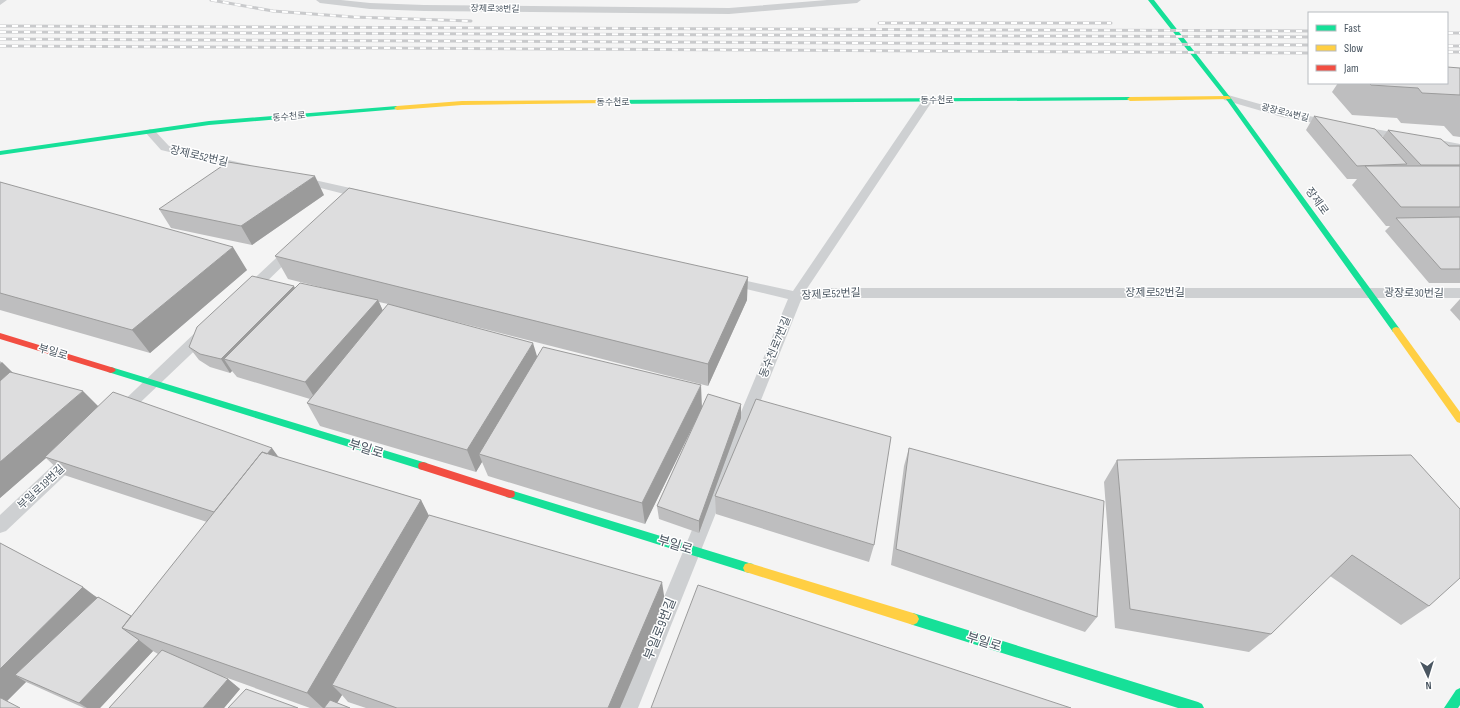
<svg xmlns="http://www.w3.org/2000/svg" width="1460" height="708" font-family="'Sofia Sans Condensed','Noto Sans KR',sans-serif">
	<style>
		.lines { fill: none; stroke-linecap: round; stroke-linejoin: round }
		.lane { fill: #ced0d2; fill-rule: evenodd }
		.fast { fill: #16e098; fill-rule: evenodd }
		.slow { fill: #ffcf43; fill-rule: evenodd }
		.jam { fill: #f24e42; fill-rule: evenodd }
		.rail-casing { stroke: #c9cacc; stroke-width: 3 }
		.rail { stroke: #fff; stroke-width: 2; stroke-dasharray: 6; stroke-linecap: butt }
		.wall { fill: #bebebf; fill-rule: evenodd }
		.shaded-wall { fill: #9b9b9b }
		.building { fill: #ddddde; stroke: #9b9b9b }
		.labels { text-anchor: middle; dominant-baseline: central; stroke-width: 3; stroke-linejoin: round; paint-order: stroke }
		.far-street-label { font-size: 9px; fill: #4a5661; stroke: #fff }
		.street-label { font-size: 11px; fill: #4a5661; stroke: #fff }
		.near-street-label { font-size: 13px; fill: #4a5661; stroke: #fff }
	</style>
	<rect width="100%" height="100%" fill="#f4f4f4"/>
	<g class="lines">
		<path class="lane" d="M0,0H7L0,5Z
			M316,0H341L370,3L424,5L729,8L827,0H861L857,3L729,14L424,11L370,9L320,3Z
			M1228,95L1284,111L1334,121L1335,123L1330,126L1282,117L1224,100L1223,98Z
			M928,97L933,100L806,290L827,288H1460V298H827L801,300L638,708H618L788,299L729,285L724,284L723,281L724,278L729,277L793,291L924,98Z
			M1358,126L1403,134L1408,137L1403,140L1354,131L1353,129Z
			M150,129L154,130L169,146L250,165L252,167L246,170L161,150L145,132Z
			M1429,138L1460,144V150L1425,143L1424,141L1425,139Z
			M301,177L368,192L370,195L368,198L364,199L297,182L295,180L297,178Z
			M293,245L297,246L299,249L297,252L254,294L249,296L244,294L242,291L244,288L289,246Z
			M203,329L208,330L210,334L208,338L126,416L121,418L116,416L114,412L116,408L198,330Z
			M72,452L78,453L80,458L78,463L6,531L0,533V515L66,453Z"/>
		<path class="fast" d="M1148,0H1154L1230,97L1399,328L1400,330L1399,332H1393L1226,99Z
			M1130,97L1133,99L1132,100L607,104L604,102L607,100Z
			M397,106L400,108L399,109L209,125L0,155V151L209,121Z
			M111,367L423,462L427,463L428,466L427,469L423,470L108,372L106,370L108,368Z
			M510,490L749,563L753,564L755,568L753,572L749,573L510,498L506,497L505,494L506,491Z
			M913,613L1198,702L1202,704L1204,708H1178L913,625L909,623L907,619L909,615Z
			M1460,688V705L1458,708H1444L1456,690Z"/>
		<path class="slow" d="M1228,96L1231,98L1230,99L1130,101L1127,99L1130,97Z
			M607,100L609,101V103L462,105L397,110L394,108L397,106L462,101Z
			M1396,327L1399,328L1460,412V423L1457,422L1393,332L1392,330L1393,328Z
			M749,563L913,613L917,615L919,619L917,623L913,625L749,573L745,572L743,568L745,564Z"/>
		<path class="jam" d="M0,333L114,368L116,370L114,372L111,373L0,339Z
			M423,462L510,490L514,491L515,494L514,497L510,498L419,469L418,466L419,463Z"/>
		<g class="rail-casing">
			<path id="rail" d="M211,0L273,11L353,17L471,21
				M879,23H1111
				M0,26L1309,31
				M0,32L1309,37
				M1447,33H1460
				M0,39L1309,45
				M0,46L1309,53
				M1447,46H1460
				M1447,52H1460"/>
		</g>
		<use href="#rail" class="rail"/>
	</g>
	<path class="wall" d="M1460,68V137L1453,136L1444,126L1401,123L1397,118L1352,115L1332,92L1338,83H1447Z
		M1314,116L1382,138L1388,130L1449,146H1460V283H1429L1385,231L1390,226H1386L1352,185L1357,179H1347L1306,130Z
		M0,182L247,270L150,353L0,310Z
		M324,195L252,245L171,228L159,209Z
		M275,256L747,300L708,386L437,317L537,357L702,408L645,524L488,476L482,462L476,472L320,426L307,403L310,399L237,377L232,371L230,373L210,367L199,360L189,347L295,288L328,289L288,279ZM379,302L388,304L383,311Z
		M1460,299V321L1450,310Z
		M0,361L13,373L98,406L278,457L421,500L429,516L665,602L620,708H366L348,702L342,695L337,703L350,708H310L222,676L228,679L240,689L224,708H109L158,654L153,651L100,708H84L33,685L26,682L0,708V543L131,616L207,522L64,475L46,458L0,498Z
		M741,404V418L699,533L659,519L657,506Z
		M909,448L1097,617L1085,632L891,565L904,466Z
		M1411,455L1429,606L1401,625L1330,576L1271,634L1249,652L1115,628L1104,482L1117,460Z
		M715,496L874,545L869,562L716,514Z"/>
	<path class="shaded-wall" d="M315,176L324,195L252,245L241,226Z
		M233,247L247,270L150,353L132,330Z
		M748,277L747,300L708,386V364Z
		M294,286L301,300L224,359L232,371L230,373L221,359Z
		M378,300L387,320L316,400L305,382Z
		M533,343L540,366L479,454L482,462L476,472L467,450Z
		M2,362L25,385L0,406V364Z
		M701,385L702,408L645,524L642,503Z
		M83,391L101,409L45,457L46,458L0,498V462Z
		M741,404V418L699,533V521Z
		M272,448L285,466L216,513Z
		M421,500L435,528L332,685L342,695L334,708H323L307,693Z
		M662,582L665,602L620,708H608Z
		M83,587L104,603L15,675L26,682L0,708V669Z
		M139,640L153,651L100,708H87L79,703Z
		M228,679L240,689L224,708H203Z"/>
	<path class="building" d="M1447,67L1460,68V95L1422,93L1418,88L1371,85L1369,83H1447Z
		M1314,116L1375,129L1407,164L1357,166Z
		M1388,130L1441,139L1449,146H1460V165H1421Z
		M228,162L315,176L241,226L159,209Z
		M1365,166H1460V207H1401Z
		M0,182L233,247L132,330L0,293Z
		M349,188L748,277L708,364L275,256Z
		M1460,217V269H1441L1396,218Z
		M252,276L294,286L221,359L200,354L189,347L197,327Z
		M300,283L378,300L305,382L224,359Z
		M388,304L533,343L467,450L307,403Z
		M543,347L701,385L642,503L479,454Z
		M10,372L83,391L0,462V381Z
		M113,392L272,448L267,454L262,452L214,512L45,457Z
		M708,394L741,404L699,521L657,506Z
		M756,399L891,437L874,545L715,496Z
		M909,448L1104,501L1097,617L896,549Z
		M262,452L421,500L307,693L122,628Z
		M1411,455L1460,509V578L1429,606L1352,555L1271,634L1130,609L1117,460Z
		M429,515L662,582L608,708H397L332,685Z
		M0,543L83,587L0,669Z
		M698,585L1071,708H651Z
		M98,597L131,616L122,628L139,640L79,703L15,675Z
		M162,650L228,679L203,708H109Z
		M246,689L298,708H228Z
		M0,698H1L20,708H0Z
		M330,700L350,708H324Z"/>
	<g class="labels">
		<g class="far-street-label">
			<text transform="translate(495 9) rotate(1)">장제로38번길</text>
			<text x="937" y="100">동수천로</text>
			<text x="613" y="102">동수천로</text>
			<text transform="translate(1285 113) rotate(14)">광장로24번길</text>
			<text transform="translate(289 117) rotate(-5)">동수천로</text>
		</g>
		<g class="street-label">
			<text transform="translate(199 156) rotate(13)">장제로52번길</text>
			<text transform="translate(1317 201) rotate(54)">장제로</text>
			<text x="1155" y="292">장제로52번길</text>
			<text transform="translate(1414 293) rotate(1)">광장로30번길</text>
			<text transform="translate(831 294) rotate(-3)">장제로52번길</text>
			<text transform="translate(775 347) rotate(-68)">동수천로7번길</text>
			<text transform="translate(53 352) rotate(17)">부일로</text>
			<text transform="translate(41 487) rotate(-43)">부일로19번길</text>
		</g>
		<g class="near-street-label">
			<text transform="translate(366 449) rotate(17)">부일로</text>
			<text transform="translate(675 545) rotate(17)">부일로</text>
			<text transform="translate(660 629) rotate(-68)">부일로9번길</text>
			<text transform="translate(984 642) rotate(17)">부일로</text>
		</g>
	</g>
	<rect x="1308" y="12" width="140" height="72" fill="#ffffff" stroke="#b7bbc0"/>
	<rect x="1316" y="25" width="20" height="6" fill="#16e098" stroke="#b7bbc0"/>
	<text x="1344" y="32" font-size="12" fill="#4a5661">Fast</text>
	<rect x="1316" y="45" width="20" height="6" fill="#ffcf43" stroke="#b7bbc0"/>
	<text x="1344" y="52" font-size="12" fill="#4a5661">Slow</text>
	<rect x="1316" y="65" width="20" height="6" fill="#f24e42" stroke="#b7bbc0"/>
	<text x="1344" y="72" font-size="12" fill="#4a5661">Jam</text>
	<g transform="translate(1428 676) rotate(176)" stroke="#ffffff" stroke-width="3" paint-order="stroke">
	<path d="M0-3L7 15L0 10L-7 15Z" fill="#4a5661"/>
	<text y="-6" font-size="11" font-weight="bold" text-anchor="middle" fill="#4a5661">N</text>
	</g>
</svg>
